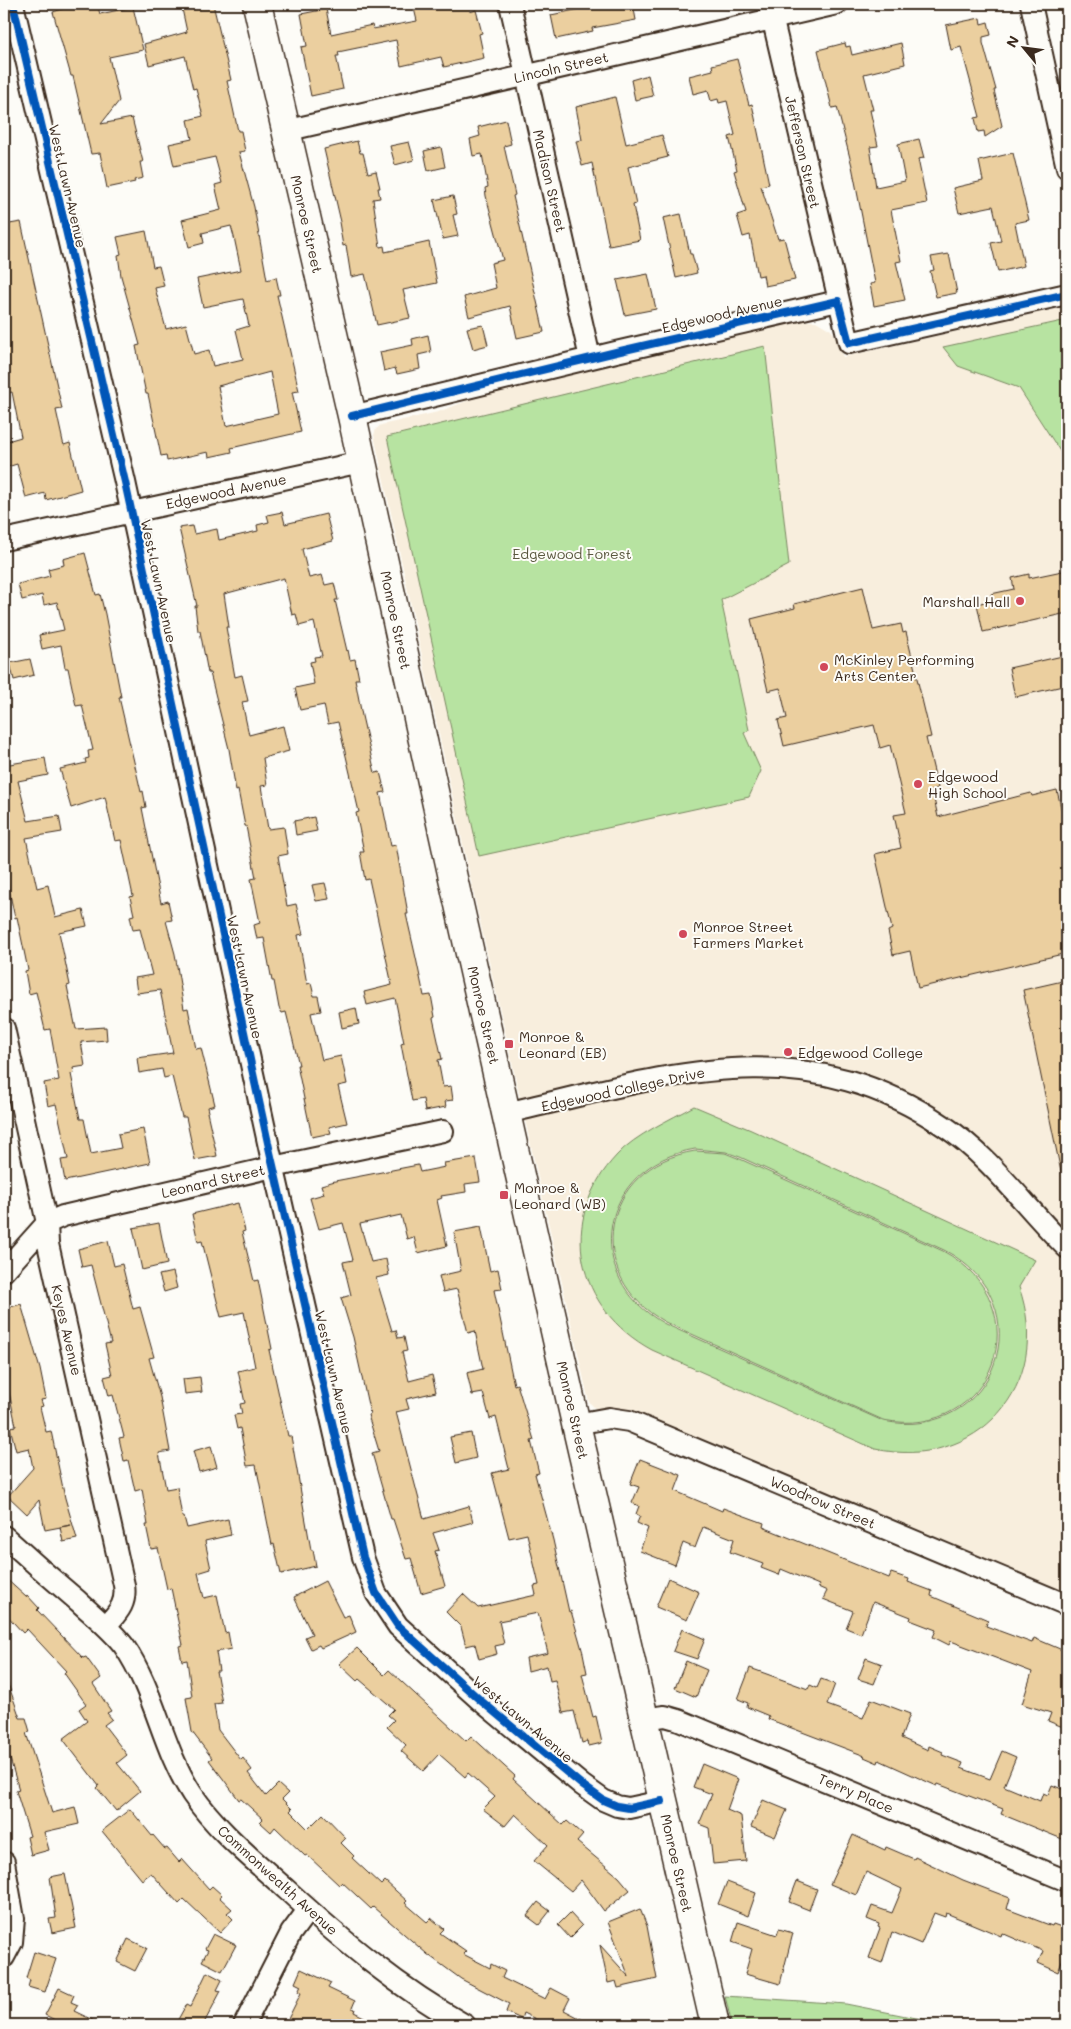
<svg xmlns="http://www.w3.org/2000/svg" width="1071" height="2029" font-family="Mali,sans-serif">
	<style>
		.built { fill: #f8eedd }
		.green { fill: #b7e3a1; stroke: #798660; fill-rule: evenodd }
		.building { fill: #ebcf9f; stroke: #3b2a1e; fill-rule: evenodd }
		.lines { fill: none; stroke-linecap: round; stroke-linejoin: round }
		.minor-casing { stroke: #3b2a1e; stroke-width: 24 }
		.secondary-casing { stroke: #3b2a1e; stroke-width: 31 }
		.minor { stroke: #fdfcf7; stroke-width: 20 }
		.secondary { stroke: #fdfcf7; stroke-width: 28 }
		.cycleway-casing { stroke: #fdfcf7; stroke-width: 11 }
		.cycleway { stroke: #0057b8; stroke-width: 8 }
		.poi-dot { fill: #d1495b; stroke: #fdfcf7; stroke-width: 2 }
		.labels { text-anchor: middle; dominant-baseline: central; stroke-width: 4; stroke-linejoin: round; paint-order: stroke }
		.street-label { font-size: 14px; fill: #3b2a1e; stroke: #fdfcf7 }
		.park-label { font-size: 14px; fill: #5a583f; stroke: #fdfcf7 }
		.poi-label { font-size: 14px; fill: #3b2a1e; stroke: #fdfcf7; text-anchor: start }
	</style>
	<rect width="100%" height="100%" fill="#fdfcf7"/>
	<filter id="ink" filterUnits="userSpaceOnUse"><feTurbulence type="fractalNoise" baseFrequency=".02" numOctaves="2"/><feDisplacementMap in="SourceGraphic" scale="10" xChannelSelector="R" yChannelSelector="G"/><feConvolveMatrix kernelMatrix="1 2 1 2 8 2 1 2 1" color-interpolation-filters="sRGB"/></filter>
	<g filter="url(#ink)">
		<path class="built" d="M1067,306V1593L646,1417L596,1409L589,1402L474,895L374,435L376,429L381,425L438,412L490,392L797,321H816L831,330L836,337L843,357Z"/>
		<path class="green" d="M1067,320V462L1019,388L958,366L943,347Z
			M765,346L789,565L721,600L749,730L744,733L761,771L749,797L479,856L387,437Z
			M694,1106L751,1130L1035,1260L1019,1287C1054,1386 977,1471 875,1449L652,1350C576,1309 556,1220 617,1155C635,1135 671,1119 694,1106ZM695,1149L726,1152L740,1157L944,1250C1046,1303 996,1444 883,1421L665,1324C579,1277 599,1165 695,1149Z
			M695,1151L725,1153L740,1159L943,1251C1043,1305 994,1442 883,1420L665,1322C582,1276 600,1166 695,1151Z
			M725,1996L846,2004L951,2025H732Z"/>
		<path class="building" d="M77,4L78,7L97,4L100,14L133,7L143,50L109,57L119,101L101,124L132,118L143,162H140L143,178L134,180L135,182L107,188L100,153L91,154L73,76H71L53,12Z
			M181,4H213L231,80L227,81L238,131H241L245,151L239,152L254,207L267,280L276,277L280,295H277L299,391L292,392L301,432L231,448L232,452L209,457L208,452L167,461L166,455L161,456L148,394H146L136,346L140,345L121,276L118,255L121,254L117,237L146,231L153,267L159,266L164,286L155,288L166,329L186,324L194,354L209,350L213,366L243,359L236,330L249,326L243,299L203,307L197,279L241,270L234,237L231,226L202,233L204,243L189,247L182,220L221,210L215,185L222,183L215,157L174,166L169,144L192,139L188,120L203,116L196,88L193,89L185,56L149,65L144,44L187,32ZM270,372L278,414L226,426L218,386Z
			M413,4H469L470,12L476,10L482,33L479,34L484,58L444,67L441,57L401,66L396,40L338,52L339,56H336L343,89L311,96L301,47L307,46L301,14L326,9L331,34L372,25L373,29L417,21Z
			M604,4H633L636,20L592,28L593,31L556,39L551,15Z
			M980,18L981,24L988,22L991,35L983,37V43L996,90H994L1002,126L985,137L984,131L978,132L975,118L980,117L961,47L951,50L946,25Z
			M845,43L846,47L850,46L852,55L901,43L905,64L864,74L873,110H870L878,146L870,147L876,187L905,181L898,144L919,139L924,158L918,159L927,203L891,210L901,261L896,262L905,300L874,306L870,284L875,283L852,166L837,107L832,108L818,50Z
			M737,59L749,105L752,104L769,184L761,186L778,239L784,238L795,280L765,286L763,275L758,276L750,235L743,237L737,215L746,212L734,171L737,170L729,137L735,135L727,101L719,103L718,99L711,101L708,90L693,94L689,76L713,70L712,65Z
			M648,75L653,96L635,100L631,80Z
			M615,97L626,144L662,135L668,157L628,167L636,204L633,205L640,240L609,246L592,163L582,166L576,141L582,140L576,107Z
			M506,120L511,144L504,146L515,195L513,196L544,332L517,338L510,306L469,317L464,297L496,288L491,263L503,260L486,196L485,188L488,187L482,154L473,156L470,139L480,136L478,127Z
			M357,141L360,153H363L368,173L376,171L380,188H378L380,198L373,199L380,247L384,246L385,252L429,242L437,283L403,290L410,318L377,325L365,274L351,277L346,245L343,246L339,222H341L324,149Z
			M409,142L414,160L395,165L390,146Z
			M441,147L445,167L428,171L424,151Z
			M1013,153L1029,220L1015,223L1024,266L998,272L991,243L1001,241L993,206L959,213L953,188L983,181L979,161Z
			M453,196L457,214L453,215L458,236L443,239L434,200Z
			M681,214L690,254H692L697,273L676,278L663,218Z
			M21,222L62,409L56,410L63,442L64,445L70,443L81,490L46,500L45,493L26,498L17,464L4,468V442L21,437L12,392L4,394V225Z
			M949,254L957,293L936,297L930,271L934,270L931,257Z
			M648,274L656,309L625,315L617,280Z
			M483,325L488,345L473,349L467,328Z
			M428,335L431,352L418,355L420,369L397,374L395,368L384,371L380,352L413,345L412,339Z
			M282,512L285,524L326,514L333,541L302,549L309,578L322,575L325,585L334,583L338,600H335L347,651L348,650L350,660L355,659L359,679H355L362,716L375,773L380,772L385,792L380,793L391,846L396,845L408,914H406L416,958L424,996L431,995L435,1017L433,1018L442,1059L438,1060L443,1087L451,1086L453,1100L445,1101L446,1107L425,1111L423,1099L412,1101L401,1044L404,1043L395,998L367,1005L364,992L392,985L369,879L365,880L360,852H364L356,813L359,812L353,786L338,722L328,724L324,705L300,710L295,688L314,684L310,662L315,661L314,657L322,656L314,622L299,626L296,614L292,615L284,578L224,594L229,627H226L235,677L242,675L248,701L242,702L249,735L283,726L289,751L263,758L267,785L261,786L268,829L284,827L288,854L278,856L287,906L296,904L303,934L298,935L307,984L311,983L314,996H318L321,1011L311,1013L322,1060L341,1056L347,1084L338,1086L347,1123L329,1127L331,1133L312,1137L297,1065H299L286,1012L282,1013L279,1008L274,981H272L264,938L257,939L254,925L260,923L251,879L256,878L246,826H245L238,790L236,791L229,749L210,673H208L200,631H198L195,606H197L179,528L192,526L194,534L217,529L219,540L258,531L257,525L269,522L267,515Z
			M85,553L96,595L100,594L105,614L121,697H119L141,792L143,791L146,807L142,808L161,903L168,901L172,920L166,921L175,954L184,1009L188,1008L196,1049L201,1048L215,1105L208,1107L209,1112H207L217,1156L195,1160L186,1117H182L172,1076L164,1078L162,1069L139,1073L137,1058L173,1053L160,990L137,993L135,978L152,975L140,929L133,930L130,916L134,915L130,897L133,896L121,840L115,841L105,797L71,808L60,769L86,763L85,759L89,758L88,751L93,750L82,705L76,706L68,668H65L61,645L42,649L39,635L64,630L57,602L44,605L42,595L22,600L18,584L50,576L48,569L64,565L63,559Z
			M1067,570V613L983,632L977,604L992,600L991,594L1014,589L1012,578L1029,574V578Z
			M863,587L873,630L901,624L903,633L906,632L931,737L926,738L938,788L932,790L938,817L1031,793L1032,796L1057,790L1067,834V953L918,988L910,951L893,955L888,931L892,929L875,854L901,848L894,815L906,813L890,745L880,748L874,725L784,746L778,720L787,718L780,688L768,691L751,619L795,608L794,604Z
			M1067,655V685L1015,697L1009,668Z
			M30,659L34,675L14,680L10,663Z
			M45,758L48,775L18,781L28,821L59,816L62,832L26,838L37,888L48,885L55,917L83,910L87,926L59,932L70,985L67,986L76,1029L106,1027L107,1040L81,1042L85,1066L73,1068L74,1073L71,1074L80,1119H84L91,1154L121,1148L118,1134L143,1129L150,1163L65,1181L61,1160L68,1159L56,1104L48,1106L44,1083L59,1080L50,1029L45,1030L36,992L29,994L25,971L28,970L17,917L15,918L6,876L4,877V765Z
			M314,817L317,831L296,835L294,821Z
			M325,883L329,899L316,901L312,885Z
			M1067,980V1171L1061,1172L1023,990Z
			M356,1008L359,1024L342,1028L339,1012Z
			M476,1158L480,1182L465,1184L466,1192L441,1196L442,1198L437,1200L447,1246L418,1253L414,1237L407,1239L401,1215L360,1224L371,1262L386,1259L389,1275L376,1278L392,1331L396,1330L398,1338L404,1337L407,1351L402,1352L409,1381L432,1375L436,1392L406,1399L409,1409L396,1412L424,1519L469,1506L473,1522L433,1533L439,1550L435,1551L445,1586L421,1593L411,1558L406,1559L393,1519H391L372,1453L379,1451L368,1415L370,1414L353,1337L341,1298L351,1295L343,1262L353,1260L343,1223L319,1229L310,1198L324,1194L321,1185L335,1181L418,1165L420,1172L445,1167L444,1163Z
			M238,1203L245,1231L242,1232L254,1281L258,1280L272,1349L269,1350L288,1436H291L311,1550H313L316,1566L281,1574L274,1544L272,1545L256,1465L247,1466L240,1428L237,1429L234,1415L242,1414L240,1404L245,1403L238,1371L255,1367L244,1312L221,1317L202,1241L198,1242L192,1214Z
			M159,1223L167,1264L142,1270L133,1228Z
			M481,1227L490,1271L498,1269L502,1289L494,1290L514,1385L517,1384L534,1440L531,1441L539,1473L535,1474L553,1540L569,1612L571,1611L583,1653L587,1673L582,1674L593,1717L596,1716L602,1743L589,1746L588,1741L582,1743L574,1711L563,1713L555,1680L550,1681L547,1666L528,1671L526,1658L548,1653L538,1613L499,1621L504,1644L495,1646L497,1654L479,1659L475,1644L466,1646L461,1627L446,1612L463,1594L478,1608L536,1595L534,1586L539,1585L527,1534L509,1538L492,1473L509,1469L496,1417L490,1419L483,1393L472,1395L467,1373L483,1369L475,1331L468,1333L457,1289L443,1292L439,1276L461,1271L454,1232Z
			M108,1241L114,1266L122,1264L133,1309L140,1307L154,1357L149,1358L160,1397L170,1451L159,1453L166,1489L177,1487L182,1517H184L187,1528L228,1519L231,1535L205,1541L211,1569L198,1573L204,1598L217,1595L225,1633L228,1632L231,1649L216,1652L219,1671H216L222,1703L214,1704L218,1730L241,1760L243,1758L252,1770L248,1773L266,1796L278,1784L288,1793L282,1799L292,1809L290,1811L308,1829L323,1814L346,1838L341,1843L354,1856L352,1858L381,1885L385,1881L407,1901L405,1903L427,1922L431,1918L444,1929L440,1933L466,1951L463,1954L490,1968L491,1964L505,1971L502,1978L545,1999L551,1988L570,1998L564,2010L593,2025H548L523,2013L521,2019L506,2012L509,2004L461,1979L427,1954L373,1907L371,1909L342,1882L339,1885L307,1855L305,1856L275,1827L271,1832L260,1822L263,1819L241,1799L239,1800L209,1760L212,1758L192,1732L186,1698L192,1697L187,1660L182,1661L179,1646L183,1645L171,1588L167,1589L158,1548L151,1549L146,1525H148L142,1489L135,1491L128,1460L124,1461L119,1438L124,1437L113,1395L109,1396L104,1377L112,1375L105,1344L111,1343L91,1265L82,1267L78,1249Z
			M173,1272L177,1288L164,1292L159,1275Z
			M21,1304L40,1369L46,1399L41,1400L43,1406L40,1407L46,1432L51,1431L65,1498L77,1539L63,1542L60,1527L71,1525L45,1530L39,1500L27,1514L8,1496L33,1468L29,1448L16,1451L10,1427L16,1426L6,1378H4V1309Z
			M200,1377L202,1392L185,1394L183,1379Z
			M471,1433L476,1458L456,1463L450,1437Z
			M211,1446L217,1467L199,1472L193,1451Z
			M640,1459L681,1475L675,1491L722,1511L723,1508L764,1523L763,1527L889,1578L891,1573L909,1579L908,1582L932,1591L931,1596L988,1620L986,1626L1032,1643L1034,1638L1067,1652V1717L1063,1727L1048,1721L1051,1713L1022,1704L1032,1672L951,1641L949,1645L933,1637L936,1630L910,1620L911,1617L873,1602L861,1634L846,1628L853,1611L823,1599L827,1591L818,1587L819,1585L781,1569L779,1575L761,1568L763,1564L730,1552L734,1539L703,1527L695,1548L683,1543L675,1565L640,1551L648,1528L637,1523L640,1516L636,1514L639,1506L632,1503L639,1487L630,1484Z
			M4,1577L26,1597L27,1595L39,1608L37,1610L83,1658L86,1657L101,1678L93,1684L111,1711L107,1713L112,1719L104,1725L127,1755L117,1763L140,1791L116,1811L97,1788L99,1786L63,1739L87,1721L79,1709L86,1704L64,1673L66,1671L27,1629L23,1633L4,1612Z
			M668,1578L699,1592L687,1620L656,1607Z
			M325,1581L343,1617L349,1615L356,1632L321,1648L319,1645L311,1649L305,1637L312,1634L294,1597Z
			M682,1629L705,1639L697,1659L673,1651Z
			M357,1648L384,1675L389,1670L466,1741L471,1736L515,1776L513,1779L563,1825L567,1821L583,1835L577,1842L619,1877L630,1890L604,1911L581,1880L571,1891L534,1861L548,1845L515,1814L505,1826L483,1809L495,1797L468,1773L465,1777L439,1754L423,1771L401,1751L406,1745L387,1727L394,1720L388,1715L394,1709L359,1679L357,1681L339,1664Z
			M866,1658L882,1664L874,1684L858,1679Z
			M686,1661L707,1670L696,1697L675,1688Z
			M750,1668L808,1689L810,1685L817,1688L821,1679L835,1684L827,1705L863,1718L871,1699L910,1714L901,1738L928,1750L929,1746L943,1752L942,1755L963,1763L961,1768L990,1779L1002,1751L1016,1757L1004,1786L1040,1801L1043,1793L1048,1795L1052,1785L1067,1791V1841L1001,1814L1003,1809L938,1784L937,1786L921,1779L879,1760L878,1763L864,1757L865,1756L768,1719L769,1716L747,1707L748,1703L738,1699Z
			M4,1678H6L20,1718H26L30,1732L26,1733L52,1813L75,1807L79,1824L44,1832L49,1850L31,1855L27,1837L30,1836L16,1791L19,1790L4,1738Z
			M702,1764L738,1779L727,1810L741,1816L746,1861L713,1864L709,1828L699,1824L712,1794L693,1787Z
			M763,1800L787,1810L775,1837L751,1827Z
			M130,1809L152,1836L153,1835L165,1849L167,1848L179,1862L182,1859L209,1889L212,1886L222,1895L219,1897L232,1909L227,1913L233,1919L220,1933L184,1899L179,1904L151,1873L142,1880L102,1831Z
			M853,1835L885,1850L886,1847L914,1859L915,1857L963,1880L1010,1898L1007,1909L1052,1926L1053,1924L1067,1929V1949L1058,1972L1038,1963L1043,1951L1002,1933L1001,1936L946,1913L945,1917L934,1913L921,1944L892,1932L882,1963L869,1958L880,1928L878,1927L879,1924L867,1919L872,1906L892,1913L902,1889L866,1872L856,1895L830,1884Z
			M65,1874L76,1928L52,1933L49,1919L56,1918L50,1877Z
			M797,1881L817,1889L809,1910L789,1902Z
			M727,1882L756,1893L748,1916L718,1904Z
			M538,1902L550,1911L539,1925L527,1916Z
			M640,1909L647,1926L657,1979L618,1988L616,1981L608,1983L600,1945L629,1977L608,1922Z
			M570,1913L582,1926L570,1938L558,1925Z
			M738,1922L777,1935L779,1929L793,1933L780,1984L745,1974L752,1949L732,1942Z
			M213,1934L236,1945L222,1971L202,1961L208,1950L205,1949Z
			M128,1939L147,1948L135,1971L117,1962Z
			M34,1952L56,1959L45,1992L28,1987L30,1980L26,1978Z
			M301,1969L331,1983L328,1988L355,2001L352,2008L355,2009L354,2012L380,2025H285L301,1993L298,1992L301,1986L295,1983Z
			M207,1972L222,1980L217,1990L221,1991L203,2025H175L186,2005L190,2007Z
			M59,1988L74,1995L71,2002L78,2005L74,2011L103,2025H65L45,2015Z"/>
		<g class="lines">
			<g class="minor-casing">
				<path id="minor" d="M13,4L125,482L270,1152L363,1557L376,1593L398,1626L480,1700L582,1785L603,1800L617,1806L629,1808L662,1801
					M510,4L590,358
					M769,4L849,343L1067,294
					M1031,4L1067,168
					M285,131L837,4
					M352,416L616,352L838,301
					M4,540L361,462
					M4,1028L47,1223L48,1244L124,1585C127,1604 118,1612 106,1626
					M506,1113C661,1078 798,1027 944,1126C992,1158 1026,1208 1067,1248
					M4,1271L47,1223L63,1216L273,1167L443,1131
					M576,1424L609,1418L629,1421L1067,1605
					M4,1536C28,1558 53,1580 78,1601C94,1616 111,1629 124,1646C155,1691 162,1748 192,1794C218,1832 254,1860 288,1891C343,1941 400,1989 465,2025
					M643,1719L665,1716L679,1720L1067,1881
					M4,1862L14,1919L12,1942L4,1957
					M244,2025L291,1933L308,1910"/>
			</g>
			<g class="secondary-casing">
				<path id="secondary" d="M257,4L352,416L453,878L576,1424L715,2025"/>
			</g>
			<use href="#minor" class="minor"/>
			<use href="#secondary" class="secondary"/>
			<g class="cycleway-casing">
				<path id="cycleway" d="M13,4L125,482L270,1152L363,1557L376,1593L398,1626L480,1700L582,1785L603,1800L617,1806L629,1808L662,1801
					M352,416L616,352L838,301L849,343L1067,294"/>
			</g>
			<use href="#cycleway" class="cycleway"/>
		</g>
	</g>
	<g class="poi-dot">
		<circle cx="1020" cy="601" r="5"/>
		<circle cx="824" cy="667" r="5"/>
		<circle cx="918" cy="784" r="5"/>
		<circle cx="683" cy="934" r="5"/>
		<rect x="504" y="1039" width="10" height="10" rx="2.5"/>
		<circle cx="788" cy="1052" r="5"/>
		<rect x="499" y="1190" width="10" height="10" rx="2.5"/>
	</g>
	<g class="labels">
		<g class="street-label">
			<text transform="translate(561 67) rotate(-13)">Lincoln Street</text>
			<text transform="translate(803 152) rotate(77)">Jefferson Street</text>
			<text transform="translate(550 181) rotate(77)">Madison Street</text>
			<text transform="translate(68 186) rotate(77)">West Lawn Avenue</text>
			<text transform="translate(307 224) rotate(77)">Monroe Street</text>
			<text transform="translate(722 314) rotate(-13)">Edgewood Avenue</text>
			<text transform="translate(226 491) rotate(-12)">Edgewood Avenue</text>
			<text transform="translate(159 581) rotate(78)">West Lawn Avenue</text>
			<text transform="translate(396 620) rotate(78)">Monroe Street</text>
			<text transform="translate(245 977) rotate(78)">West Lawn Avenue</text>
			<text transform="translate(484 1015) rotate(77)">Monroe Street</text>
			<text transform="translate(623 1089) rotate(-12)">Edgewood College Drive</text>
			<text transform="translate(213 1181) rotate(-13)">Leonard Street</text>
			<text transform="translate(67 1330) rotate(77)">Keyes Avenue</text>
			<text transform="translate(334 1372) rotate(77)">West Lawn Avenue</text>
			<text transform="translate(573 1410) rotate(77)">Monroe Street</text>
			<text transform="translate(823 1502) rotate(23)">Woodrow Street</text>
			<text transform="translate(523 1719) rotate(40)">West Lawn Avenue</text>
			<text transform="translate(856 1793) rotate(23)">Terry Place</text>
			<text transform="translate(677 1863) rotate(77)">Monroe Street</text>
			<text transform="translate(278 1880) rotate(42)">Commonwealth Avenue</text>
		</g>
		<g class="park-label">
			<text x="572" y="553">Edgewood Forest</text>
		</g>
		<g class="poi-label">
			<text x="1010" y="601" text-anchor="end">Marshall Hall</text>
			<text x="834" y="659">McKinley Performing<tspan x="834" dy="16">Arts Center</tspan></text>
			<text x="928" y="776">Edgewood<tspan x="928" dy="16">High School</tspan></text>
			<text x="693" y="926">Monroe Street<tspan x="693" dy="16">Farmers Market</tspan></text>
			<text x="519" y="1036">Monroe &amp;<tspan x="519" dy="16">Leonard (EB)</tspan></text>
			<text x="798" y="1052">Edgewood College</text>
			<text x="514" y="1187">Monroe &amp;<tspan x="514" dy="16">Leonard (WB)</tspan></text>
		</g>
	</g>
	<rect width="1071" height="2029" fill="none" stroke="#fdfcf7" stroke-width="20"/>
	<rect x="10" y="10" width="1051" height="2009" fill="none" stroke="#3b2a1e" stroke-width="2" filter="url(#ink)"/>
	<g transform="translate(1024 48) rotate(299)" stroke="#fdfcf7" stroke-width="4" paint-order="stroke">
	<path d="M0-4L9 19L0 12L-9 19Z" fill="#3b2a1e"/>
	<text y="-8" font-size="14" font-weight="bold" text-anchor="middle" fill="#3b2a1e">N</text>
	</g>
</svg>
